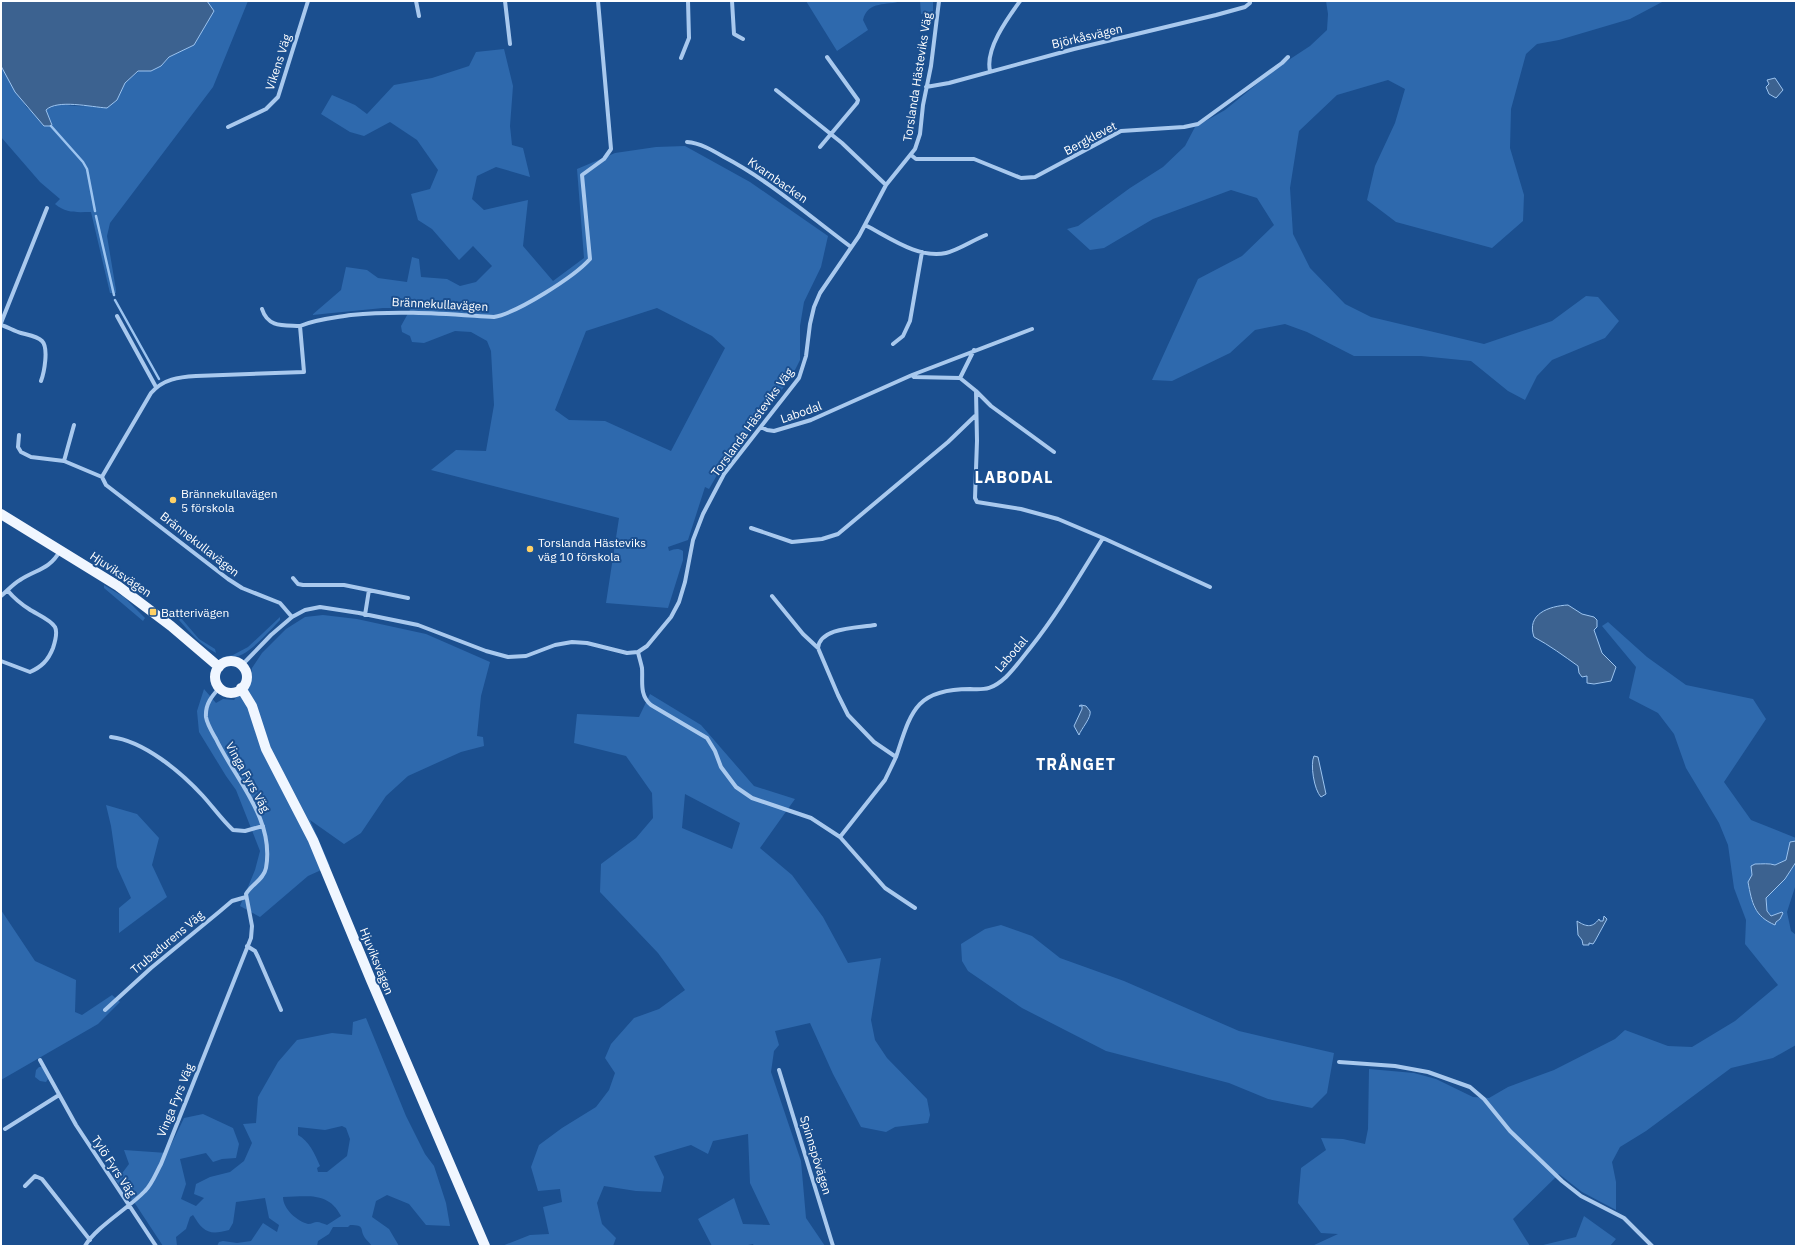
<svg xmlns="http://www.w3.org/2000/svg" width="1797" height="1247" font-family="'IBM Plex Sans',sans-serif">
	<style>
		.green { fill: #2e69ad; fill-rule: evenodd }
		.water { fill: #3c6290; stroke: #9cc4f0 }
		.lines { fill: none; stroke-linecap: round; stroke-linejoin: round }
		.stream { stroke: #9cc4f0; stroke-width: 2.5 }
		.street { stroke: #a9c9ee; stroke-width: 4 }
		.primary { stroke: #f0f6ff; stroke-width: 10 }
		.poi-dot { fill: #ffd166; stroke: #1b4f8f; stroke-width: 1.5 }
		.labels { text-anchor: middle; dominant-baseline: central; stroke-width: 4; stroke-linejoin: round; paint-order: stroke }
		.street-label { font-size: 12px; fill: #fff; stroke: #1b4f8f }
		.poi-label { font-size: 12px; fill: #fff; stroke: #1b4f8f; text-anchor: start }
		.district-label { font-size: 16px; font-weight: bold; letter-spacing: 1px; fill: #fff; stroke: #1b4f8f }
	</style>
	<rect width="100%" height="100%" fill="#1b4f8f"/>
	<path class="green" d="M207,1H248L213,87L110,223L107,236L116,290V293H110L91,212C78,212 67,214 55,204L60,199L40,182L1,137V66L27,108L33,112L44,126L52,124L46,110C58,99 71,108 85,106C96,105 107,102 117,100L125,83L139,71H151L161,66L169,57L194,45L214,11Z
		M806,1H901C887,6 868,0 863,20L868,30L837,51Z
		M920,1H933V11L921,14Z
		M1326,1H1664L1630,19L1559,40L1537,44L1526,54L1511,109L1510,148L1524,195L1523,221L1492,248L1396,222L1367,200L1375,166L1395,123L1405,89L1388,80L1337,95L1299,131L1290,188L1293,234L1310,268L1345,304L1371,317L1484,344L1552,321L1586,296L1598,297L1619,321L1605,338L1552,360L1537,376L1525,400L1508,391L1471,361L1421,356H1354L1307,332L1285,324L1255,330L1230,353L1172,381L1152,380L1198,279L1242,256L1274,225L1257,198L1231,190L1153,219L1104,248L1090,250L1067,229L1078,226L1130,188L1163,167L1185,146L1195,127L1225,110L1278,67L1310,46L1327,30L1328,14Z
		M504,49L513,86L510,126L512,145L523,148L530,177L496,167L477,176L472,199L484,210L528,200L523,246L553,281L584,258L577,169L615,153L656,147L685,146L750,182L828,236L821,267L804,302L800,326V360L791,378L724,463L709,489L705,487L688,540L668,547L669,551C675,549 678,548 683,551V560L668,608L606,603L619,518L431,470L456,450L486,451L494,405L491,351L487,341L471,332L455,331L424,343L412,342L410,336L402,332L401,326L411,308H383L312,315L341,290L346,267L367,270L378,278L407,282L412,257L419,259L421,277L447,279L460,286L476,282L492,266L473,246L459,260L432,229L418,220L411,194L430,189L438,170L417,140L390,122L364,136L350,132L321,114L332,95L355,105L367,114L394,85L432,78L469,66L476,52ZM657,308L712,336L725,348L671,451L605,421L569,420L555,410L586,331Z
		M104,585L124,597L145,618L143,621L104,588Z
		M323,615L357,619L426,634L490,662L481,696L477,736L483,737L484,746L461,752L408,776L386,796L361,833L344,844L310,820L330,866L308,876L260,917L240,906L255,870L260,851L236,790L226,776L199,732L197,711L204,689L216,703L223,699L234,700L250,682L252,668L262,653L286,629L305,617Z
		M280,617V620C267,633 243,664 223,657L233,655L248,647Z
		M181,618L199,639L215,649L216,653C201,645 190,633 179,620Z
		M1608,622L1647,657L1686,685L1753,699L1766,719L1724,782L1751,820L1796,838V841L1790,842L1786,860L1775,865C1769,863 1762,864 1755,864L1751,867L1752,875L1749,889L1754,908L1769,922H1776L1780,919L1781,912L1772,916L1767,911L1766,898L1785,879L1796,862V884L1787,912L1791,931L1796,935V1045L1773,1058L1731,1068L1646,1131L1620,1147L1612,1162L1616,1182V1210L1582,1192L1559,1174L1513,1219L1530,1246H1312L1338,1234L1321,1233L1298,1203L1301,1168L1326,1150L1321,1138L1343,1139L1365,1144L1368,1129L1369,1069L1414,1073L1436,1079L1473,1097L1489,1098L1508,1087L1554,1070L1615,1039L1625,1030L1668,1046L1692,1047L1735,1021L1778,985L1745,944L1746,920L1734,888L1728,845L1719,823L1686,768L1674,734L1658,713L1629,698L1636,667L1602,626Z
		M650,694L701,725L754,786L795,799L760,848L792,875L823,917L848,963L881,958L871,1020L875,1040L887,1058L927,1099L930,1115L928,1123L895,1127L886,1132L861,1127L833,1074L810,1023L775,1031L779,1045L774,1051L771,1072L801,1161L806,1218L825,1246H754L753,1244L743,1246H712L698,1219L734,1198L743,1224L770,1225L750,1183L748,1134L713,1141L708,1154L691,1145L654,1156L664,1177L661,1192L636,1191L604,1186L597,1203L602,1224L616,1238L613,1246H502L530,1235L549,1234L543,1207L562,1202L560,1189L538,1191L531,1167L539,1145L562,1128L596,1107L609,1090L615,1073L605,1058L611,1044L634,1018L659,1009L685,990L658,953L600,892L601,864L636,838L653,818L652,793L626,756L574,743L577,714L639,717ZM685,794L740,823L732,849L682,828Z
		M106,805L137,814L159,838L152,865L167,897L119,933V908L131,898L117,867L111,826Z
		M1,910L35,961L76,980L75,1012L82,1015L112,995L120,1002L98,1024L1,1080Z
		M1001,925L1032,936L1060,958L1124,981L1239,1031L1334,1053L1327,1093L1312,1108L1268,1099L1229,1083L1106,1051L1022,1008L968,971L962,961L961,944L985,929Z
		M366,1018L406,1116L425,1154L434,1166L446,1203L450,1226L426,1225L409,1204L387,1195L376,1201L372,1217L389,1229L399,1246H372C370,1243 367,1241 365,1238C359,1229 366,1225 350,1225L348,1227H333L329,1234L318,1241L317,1246H217L219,1242L223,1241L237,1243L251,1241L263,1223L277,1232L279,1225L269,1218L265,1198L236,1202L233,1223L229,1230C208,1236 203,1231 193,1215L190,1217L186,1229L176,1237L177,1246H163L136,1205L113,1177L123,1172L129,1164L124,1150L167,1153L184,1118L203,1114L233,1128L239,1144L236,1158L222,1159L213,1162L206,1153L180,1159L186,1184L181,1199L196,1206L204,1198L194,1194L196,1184L210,1177L230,1172L244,1161L252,1143L243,1124L256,1123L258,1097L278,1062L297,1040L332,1033L352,1035L353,1022ZM342,1126L346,1128L350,1139L347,1156L327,1172H318L317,1168L320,1166C315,1154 309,1141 298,1135V1127L325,1130ZM283,1197C307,1197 328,1191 341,1216L327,1225C324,1224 320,1222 317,1222C314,1222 312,1224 308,1224C297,1221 283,1209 283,1197Z
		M39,1067H42L48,1079L46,1082L40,1081L35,1077L36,1070Z
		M1584,1216L1616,1239L1610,1246H1539L1576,1237Z"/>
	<path class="water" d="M1,1H207L214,11L194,45L169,57L161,66L151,71H138L125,83L117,100L107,108C91,107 57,99 46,110L52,125L51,126H44L15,92L1,66Z
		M1775,78L1783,90L1776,98L1769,94L1766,87L1769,84L1767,80Z
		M1568,605L1582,614L1594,617L1597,620V627L1594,630L1602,653L1616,667L1611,681L1594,684L1587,683V676L1582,677L1579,673L1578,666C1564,656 1549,645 1534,637C1526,614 1549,606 1568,605Z
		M1081,705L1086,706C1087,708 1089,709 1090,711C1092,717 1081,729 1079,735L1074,726L1082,709V706H1079Z
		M1314,756L1318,757L1326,794L1321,797C1314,790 1310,764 1314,756Z
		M1796,841V862L1785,879L1766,898L1767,911L1771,916L1782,912L1783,913L1780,919L1776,922L1775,925C1754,916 1752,903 1748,882L1752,875L1751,866L1755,864C1762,864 1769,863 1775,865L1786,860L1790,842Z
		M1604,916L1607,919L1595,941L1593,944L1589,943V945H1583L1582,940L1578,935L1577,921C1585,926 1592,929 1599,919L1600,921H1603Z"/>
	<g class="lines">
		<path class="stream" d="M51,126L83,162L87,169L95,211
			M96,216L114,295
			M115,300L159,379"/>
		<path class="street" d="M416,1L419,16
			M505,1L510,44
			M732,1L734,34L743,39
			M681,58L689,38L688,1
			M990,71C985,49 1007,19 1020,1
			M926,87L949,83L1074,49L1216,15L1245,7L1250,3V1
			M776,90L842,143L886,185
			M228,127L266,109L278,97L308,1
			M687,142C700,143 712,150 724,157C770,181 809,216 851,247
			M820,147L857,103L858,100L827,57
			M911,155L916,159H974L1021,178L1035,177L1121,131L1184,127L1198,124L1282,63L1288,57
			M865,225C889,237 918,259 946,253C959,250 973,240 986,235
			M262,309C268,328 284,325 300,326
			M117,316L156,387
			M1,323L47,208
			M1,325C8,327 14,331 21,333C28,335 37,336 42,341C49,348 44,373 41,381
			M893,344L903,336L910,321L922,252
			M912,375L914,377L960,378L976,391L977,441L975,498L977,502L1021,509L1058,519L1103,538L1210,587
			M960,378L974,350
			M976,391L991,406L1054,452
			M761,427L767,430L774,431L811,420L912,375L1032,329
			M19,435L18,447L21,452L31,457L64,461L102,477
			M64,461L74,425
			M751,528L792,542L822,539L838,534L948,442L975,416
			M293,578L298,584L303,585H344L408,598
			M1,596C7,591 13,584 20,580C37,569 49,570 60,551
			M772,596L803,634L818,648L838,695L848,715L874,742L896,757L885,780L840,837
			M365,615L369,590
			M292,617L280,603L242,588L228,579L106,485L102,477L103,475L151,393C163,379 179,377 196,376L304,372L300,326C317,319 333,318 351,315C401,310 444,314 494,317C517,313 574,277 590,259L582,175L604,159L611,149L598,1
			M818,648C820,627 858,628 875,625
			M638,652C639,657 641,663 642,668C643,681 639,695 651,705L707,738L715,751L721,767L736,787L752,798L811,818L840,837L885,888L915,908
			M1,661L30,672C41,667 48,661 53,648C55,642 58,633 55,627C50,619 36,614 29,609C21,604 14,598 8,591
			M242,665L271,635L292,617L305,610L320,607L359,613L418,625L486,651L508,657L526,656L555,645L572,642L587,643L627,653L638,652L647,646L671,617L679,602L685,582L693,540L703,514L724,474L799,378L806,356L810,324L814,307L820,293L859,236L886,185L915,149L920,134L923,105L931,66L939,1
			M111,737C144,741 181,772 203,796C213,807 222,820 233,830L245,831L263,826
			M896,757C911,712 915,689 970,689C986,690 993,689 1006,677C1015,668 1023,657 1031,647C1058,613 1080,575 1103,538
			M247,946L255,951L258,957L281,1010
			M105,1010L151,968L219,912L232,901L246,897
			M40,1060L76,1125L156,1246
			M1339,1062L1395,1066L1428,1072L1470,1087L1484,1099L1510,1131L1562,1181L1581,1196L1624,1218L1652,1246
			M779,1070L833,1246
			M5,1129L59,1095
			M25,1186L35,1176L42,1179L90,1240
			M85,1246C96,1227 129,1208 145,1191C152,1184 156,1173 161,1164L251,938L252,926L246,894C251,885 264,879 266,868C275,819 235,779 216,739C212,732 207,724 206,717C205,704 212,696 220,687"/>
		<path class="primary" d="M1,514L118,586L171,626L219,667
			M215 677a16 16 0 1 1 32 0a16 16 0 1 1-32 0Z
			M241,688L252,706L266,749L313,840L371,980L485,1246"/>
	</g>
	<g class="poi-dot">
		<circle cx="173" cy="500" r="4"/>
		<circle cx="530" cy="549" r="4"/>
		<rect x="149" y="608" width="8" height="8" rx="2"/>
	</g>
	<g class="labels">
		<g class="street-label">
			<text transform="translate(1087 36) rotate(-13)">Björkåsvägen</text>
			<text transform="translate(278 62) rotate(-72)">Vikens Väg</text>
			<text transform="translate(917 77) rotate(-81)">Torslanda Hästeviks Väg</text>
			<text transform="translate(1090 138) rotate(-28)">Bergklevet</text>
			<text transform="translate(778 180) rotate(35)">Kvarnbacken</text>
			<text transform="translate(440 304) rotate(3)">Brännekullavägen</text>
			<text transform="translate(801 412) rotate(-19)">Labodal</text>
			<text transform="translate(752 422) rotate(-54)">Torslanda Hästeviks Väg</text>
			<text transform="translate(200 544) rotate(38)">Brännekullavägen</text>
			<text transform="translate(121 574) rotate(34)">Hjuviksvägen</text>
			<text transform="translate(1011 654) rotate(-49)">Labodal</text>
			<text transform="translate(248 777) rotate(61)">Vinga Fyrs Väg</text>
			<text transform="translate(167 942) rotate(-40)">Trubadurens Väg</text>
			<text transform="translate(377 961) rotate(68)">Hjuviksvägen</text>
			<text transform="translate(175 1100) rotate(-68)">Vinga Fyrs Väg</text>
			<text transform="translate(816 1155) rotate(73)">Spinnspövägen</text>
			<text transform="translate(114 1166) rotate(57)">Tylö Fyrs Väg</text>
		</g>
		<g class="poi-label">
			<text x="181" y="493">Brännekullavägen<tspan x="181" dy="14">5 förskola</tspan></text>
			<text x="538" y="542">Torslanda Hästeviks<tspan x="538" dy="14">väg 10 förskola</tspan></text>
			<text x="161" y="612">Batterivägen</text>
		</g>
		<g class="district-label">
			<text x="1014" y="477">LABODAL</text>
			<text x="1076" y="764">TRÅNGET</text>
		</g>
	</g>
	<rect width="1797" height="1247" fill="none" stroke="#ffffff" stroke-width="4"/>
</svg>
